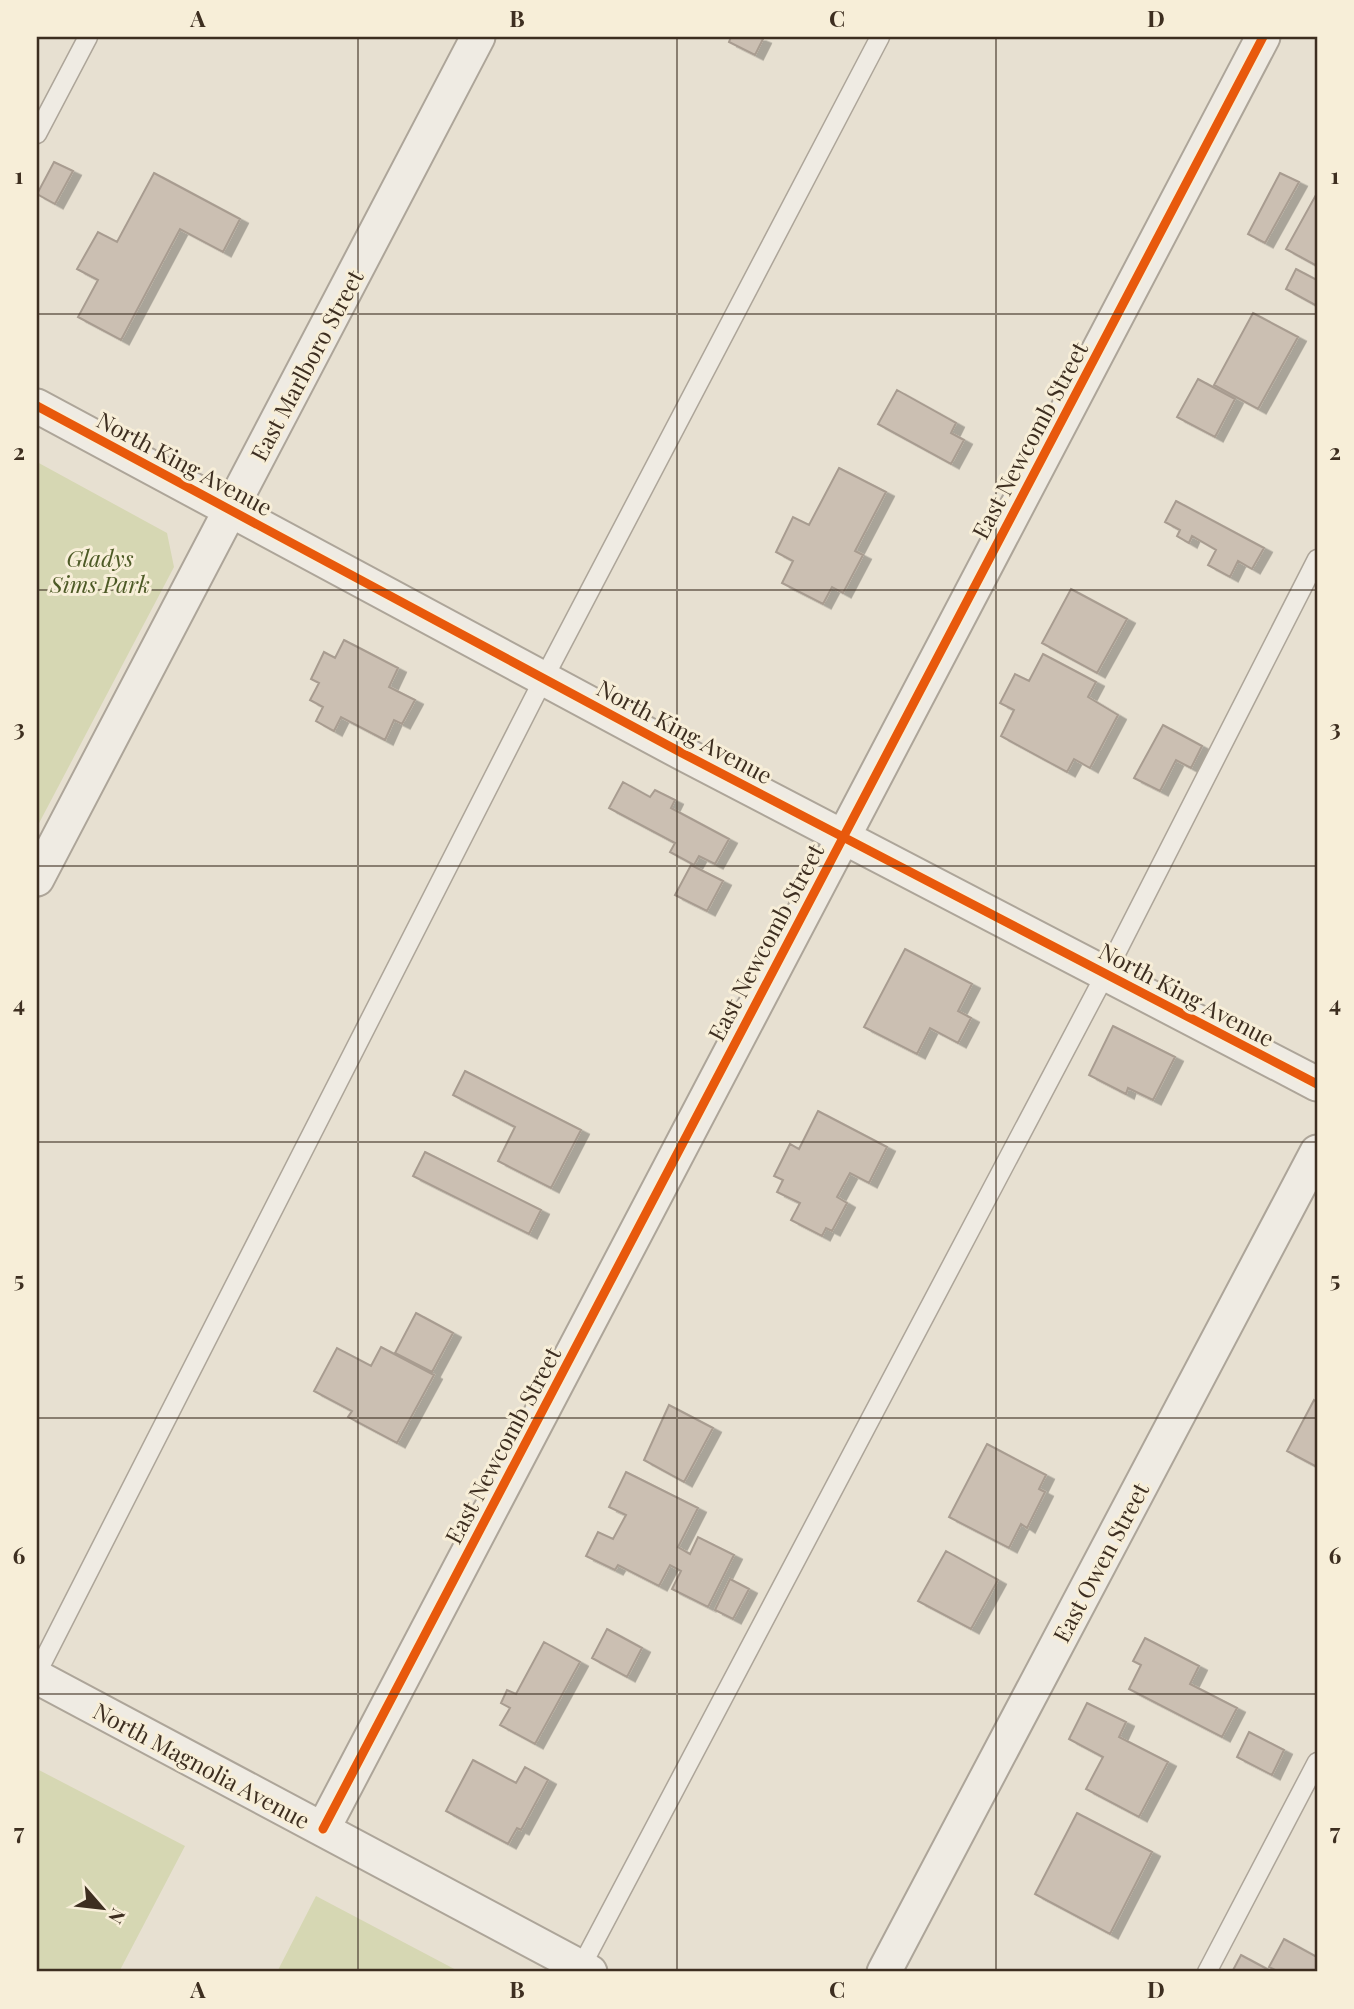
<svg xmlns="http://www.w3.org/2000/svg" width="1354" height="2009" font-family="'Playfair Display',serif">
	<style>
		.green { fill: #d6d7b3 }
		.building { fill: #cbbfb2; stroke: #a89c90; stroke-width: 2; filter: url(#shadow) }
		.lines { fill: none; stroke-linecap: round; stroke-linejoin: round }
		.lane-casing { stroke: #ada599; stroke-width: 21 }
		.street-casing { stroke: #ada599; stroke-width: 37 }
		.lane { stroke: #efebe3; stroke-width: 18 }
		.street { stroke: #efebe3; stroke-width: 33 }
		.cycleway-casing { stroke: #f7eed8; stroke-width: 13 }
		.cycleway { stroke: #e8590c; stroke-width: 9 }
		.grid { fill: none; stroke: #3d2e20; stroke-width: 2; stroke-opacity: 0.55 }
		.labels { text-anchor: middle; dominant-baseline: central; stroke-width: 6; stroke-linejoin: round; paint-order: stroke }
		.street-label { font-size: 23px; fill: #3d2e20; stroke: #f7eed8 }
		.park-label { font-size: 23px; font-style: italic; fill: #4d5a26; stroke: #f7eed8 }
		.neatline { fill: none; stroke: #3d2e20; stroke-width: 2.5 }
		.grid-label { font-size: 23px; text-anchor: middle; font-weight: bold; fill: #3d2e20 }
	</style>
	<defs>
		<filter id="shadow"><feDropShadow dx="8" dy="4.5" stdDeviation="0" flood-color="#0004"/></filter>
	</defs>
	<rect width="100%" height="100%" fill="#e7e0d1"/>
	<path class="green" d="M37,462L167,533L174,567L37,827Z
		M37,1769L185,1846L119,1972H37Z
		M316,1896L460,1972H277Z"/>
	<path class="building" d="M731,37H758L763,39L755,55L729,42Z
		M54,162L73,171L55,204L37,194Z
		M154,173L240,219L223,252L180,229L121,340L78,317L98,280L77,269L98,232L117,242Z
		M1280,173L1299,182L1265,243L1248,234Z
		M1317,193V266L1286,249Z
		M1296,269L1317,280V306L1286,289Z
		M1253,313L1298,337L1258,409L1214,385Z
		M1198,379L1235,399L1215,437L1177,417Z
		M897,390L956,423L951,433L964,440L951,464L878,424Z
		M839,468L886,492L855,551L863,555L843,593L832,587L823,604L782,583L793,561L776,552L793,517L809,525Z
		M1176,501L1264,548L1252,569L1238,561L1230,577L1208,565L1216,550L1192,536L1189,543L1177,536L1180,530L1165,522Z
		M1071,589L1127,619L1097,673L1042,643Z
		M344,640L398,668L389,687L415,700L402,724L394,720L385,740L341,717L334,731L316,721L323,707L310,700L319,683L311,679L324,652L335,658Z
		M1043,654L1096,682L1088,697L1118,715L1090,768L1074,759L1067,772L1001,736L1014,710L1000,703L1015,674L1029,681Z
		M1163,725L1202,746L1191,768L1176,760L1160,791L1134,778Z
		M623,782L650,797L655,790L675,800L671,808L729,839L715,864L699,856L694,865L670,852L675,843L609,808Z
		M691,865L723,881L707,911L675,895Z
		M905,949L972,984L958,1011L971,1018L958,1043L930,1028L917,1054L864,1027Z
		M1113,1026L1175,1057L1153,1100L1128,1088L1126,1094L1089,1075Z
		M465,1071L581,1130L551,1188L498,1161L515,1127L453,1095Z
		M818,1111L887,1147L869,1183L850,1173L837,1197L847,1203L832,1231L826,1228L822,1236L791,1220L800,1203L777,1192L783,1180L774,1176L790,1144L799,1149Z
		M425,1152L541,1210L529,1234L413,1176Z
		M416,1313L453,1333L432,1372L395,1353Z
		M381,1347L434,1375L397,1443L348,1417L352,1411L314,1391L337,1348L371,1366Z
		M1314,1400L1317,1402V1467L1287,1451Z
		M669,1405L713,1428L684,1482L644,1460Z
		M987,1444L1046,1475L1039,1489L1045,1492L1027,1528L1021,1524L1009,1548L949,1517Z
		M626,1472L698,1508L678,1547L690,1554L698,1537L734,1555L708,1607L672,1589L681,1571L670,1565L659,1586L618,1565L615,1570L586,1556L598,1532L613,1539L626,1515L609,1507Z
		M946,1551L998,1580L971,1629L918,1601Z
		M730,1579L749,1589L733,1619L715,1610Z
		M607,1629L642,1648L627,1677L592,1658Z
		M1145,1638L1199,1666L1190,1684L1237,1708L1222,1737L1129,1689L1141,1665L1133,1661Z
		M544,1642L580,1662L535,1744L500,1725L510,1708L501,1703L507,1690L516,1694Z
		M1087,1703L1126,1722L1119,1737L1168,1762L1139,1817L1086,1789L1103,1757L1069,1739Z
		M1249,1732L1284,1750L1272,1775L1237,1757Z
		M473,1760L516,1783L525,1767L548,1780L521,1830L517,1828L508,1844L446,1811Z
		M1077,1813L1152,1852L1110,1934L1035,1894Z
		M1284,1939L1317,1957V1972H1279L1269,1967Z
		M1241,1955L1267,1969L1274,1972H1232Z"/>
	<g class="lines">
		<g class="lane-casing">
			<path id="lane" d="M37,134L88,37
				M37,1673L544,678L880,37
				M581,1967L1106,973L1317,559
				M1207,1972L1317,1762"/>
		</g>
		<g class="street-casing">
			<path id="street" d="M37,406L682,753L1317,1084
				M37,879L478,37
				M37,1677L590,1972
				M323,1829L1263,37
				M884,1972L1317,1152"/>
		</g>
		<use href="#lane" class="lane"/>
		<use href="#street" class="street"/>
		<g class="cycleway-casing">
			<path id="cycleway" d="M37,406L682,753L1317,1084
				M323,1829L1263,37"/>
		</g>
		<use href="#cycleway" class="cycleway"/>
	</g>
	<path class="grid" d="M358,37V1972M677,37V1972M996,37V1972M37,314H1317M37,590H1317M37,866H1317M37,1142H1317M37,1418H1317M37,1694H1317"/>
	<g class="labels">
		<g class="street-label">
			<text transform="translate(306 365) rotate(-62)">East Marlboro Street</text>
			<text transform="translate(1029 440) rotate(-62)">East Newcomb Street</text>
			<text transform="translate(185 463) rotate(28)">North King Avenue</text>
			<text transform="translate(685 731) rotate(28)">North King Avenue</text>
			<text transform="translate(765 942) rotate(-62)">East Newcomb Street</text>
			<text transform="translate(1187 994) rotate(28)">North King Avenue</text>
			<text transform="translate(502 1445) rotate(-62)">East Newcomb Street</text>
			<text transform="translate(1100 1562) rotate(-62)">East Owen Street</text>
			<text transform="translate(202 1765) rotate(28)">North Magnolia Avenue</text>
		</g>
		<g class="park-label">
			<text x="100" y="557">Gladys<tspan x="100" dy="26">Sims Park</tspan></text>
		</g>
	</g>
	<rect width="1354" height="2009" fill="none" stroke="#f7eed8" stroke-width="77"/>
	<g transform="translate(102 1908) rotate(118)" stroke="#f7eed8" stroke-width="5" paint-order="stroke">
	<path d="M0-5L12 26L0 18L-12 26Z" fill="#3d2e20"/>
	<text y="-10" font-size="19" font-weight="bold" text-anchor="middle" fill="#3d2e20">N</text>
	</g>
	<rect x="38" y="38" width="1278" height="1932" class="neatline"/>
	<g class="grid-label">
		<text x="198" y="27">A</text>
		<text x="517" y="27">B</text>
		<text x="837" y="27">C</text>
		<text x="1156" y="27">D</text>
		<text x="19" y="184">1</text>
		<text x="1335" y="184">1</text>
		<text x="19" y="460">2</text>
		<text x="1335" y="460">2</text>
		<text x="19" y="736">3</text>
		<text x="1335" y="736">3</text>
		<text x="19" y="1012">4</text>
		<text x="1335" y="1012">4</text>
		<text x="19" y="1288">5</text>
		<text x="1335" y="1288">5</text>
		<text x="19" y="1564">6</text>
		<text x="1335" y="1564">6</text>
		<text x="19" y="1840">7</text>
		<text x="1335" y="1840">7</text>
		<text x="198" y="1998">A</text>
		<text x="517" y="1998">B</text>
		<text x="837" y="1998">C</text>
		<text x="1156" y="1998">D</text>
	</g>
</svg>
